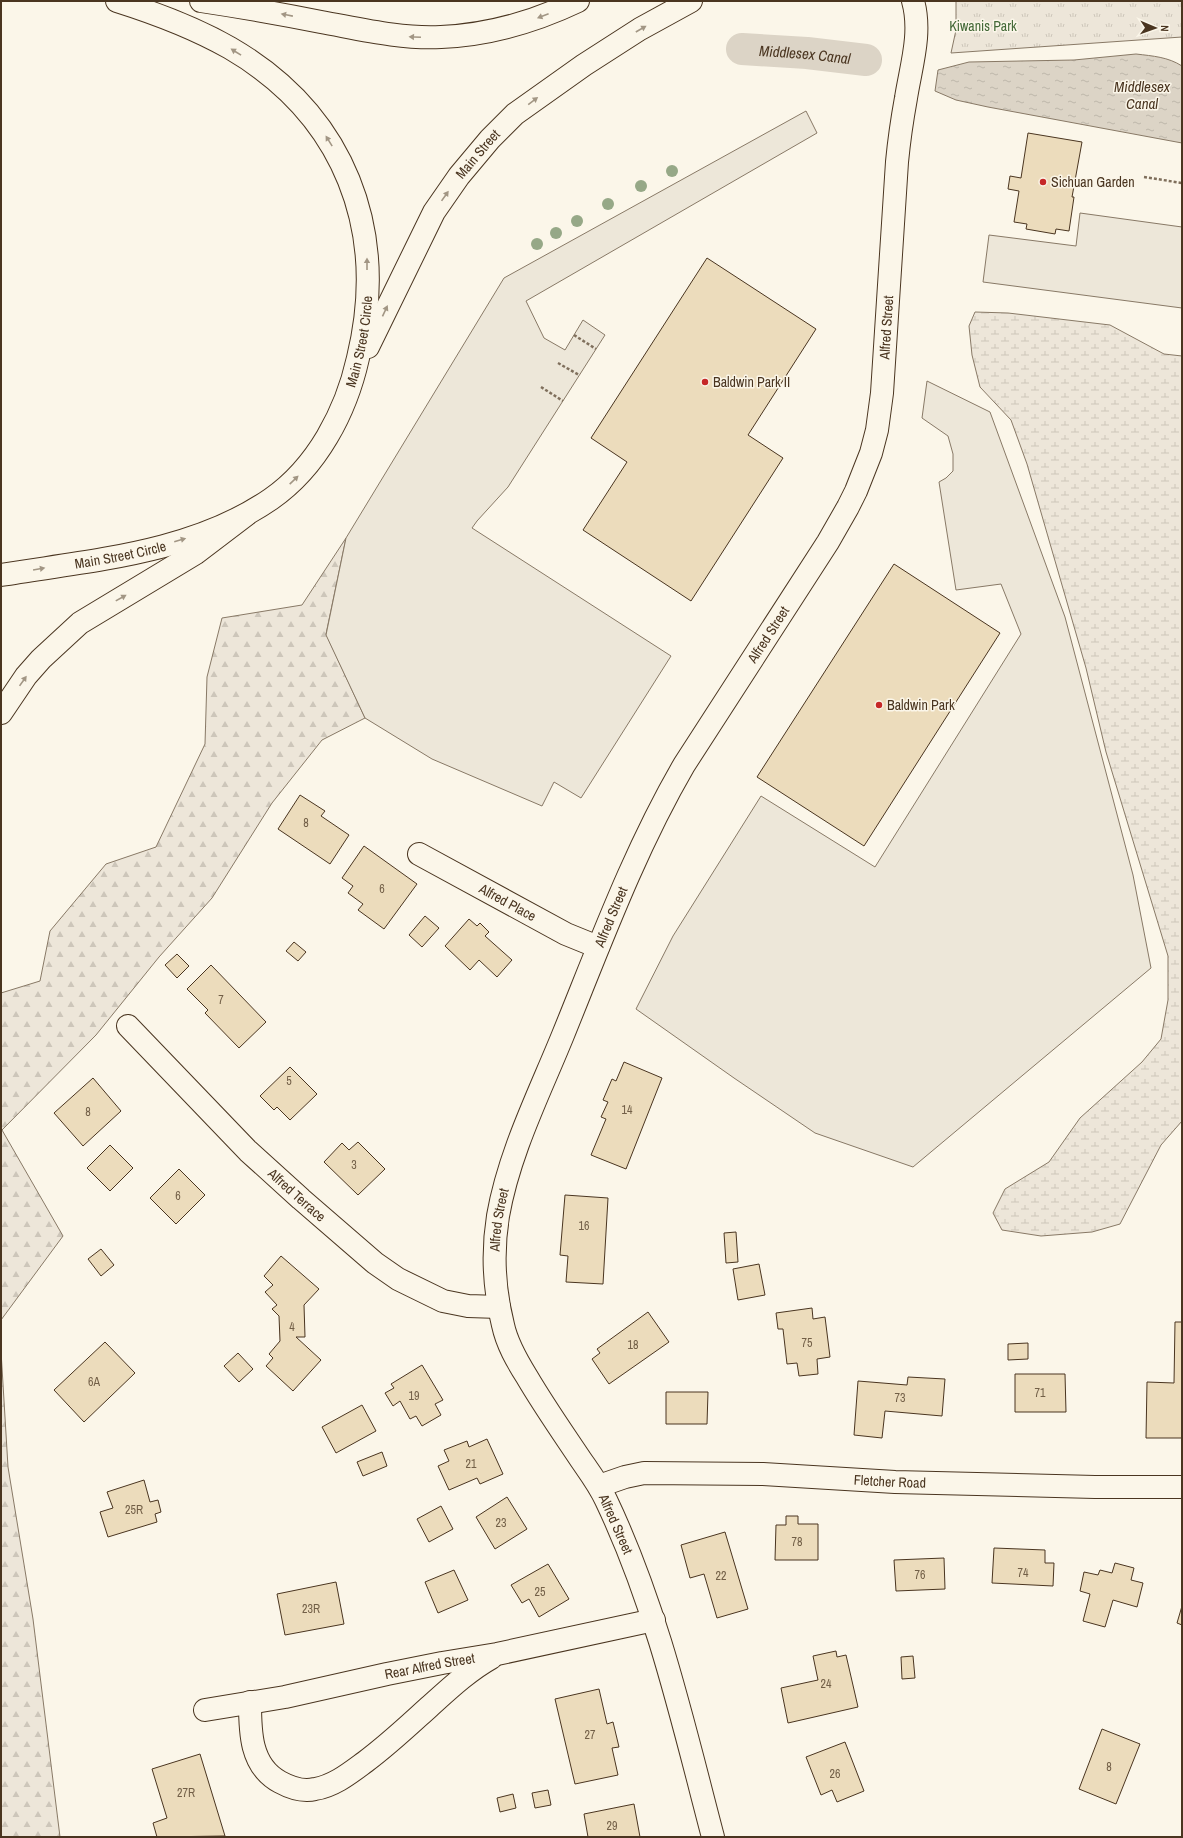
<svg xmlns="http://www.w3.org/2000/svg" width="1183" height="1838" font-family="'Archivo Narrow',sans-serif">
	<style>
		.grass { fill: url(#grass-tufts); stroke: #887966 }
		.forest { fill: url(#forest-firs); stroke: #887966 }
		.wetland { fill: url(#wetland-marsh); stroke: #887966 }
		.parking { fill: #ede7d9; stroke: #887966 }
		.water { fill: url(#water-ripples); stroke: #887966 }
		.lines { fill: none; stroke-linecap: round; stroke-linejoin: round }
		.canal { stroke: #dcd4c6; stroke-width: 32 }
		.building { fill: #ecdcbc; stroke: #4a3520 }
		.minor-casing { stroke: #4a3520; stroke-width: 24 }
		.major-casing { stroke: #4a3520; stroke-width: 24 }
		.highway-casing { stroke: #4a3520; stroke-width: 24 }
		.path { stroke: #7f6f5c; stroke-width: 2.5; stroke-dasharray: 3 2; stroke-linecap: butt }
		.minor { stroke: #fbf6e9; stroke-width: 22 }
		.major { stroke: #fbf6e9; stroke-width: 22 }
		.highway { stroke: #fbf6e9; stroke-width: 22 }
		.tree { fill: #96a887 }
		.oneway { fill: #a29684 }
		.poi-dot { fill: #c62828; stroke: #fbf6e9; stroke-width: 1.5 }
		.labels { text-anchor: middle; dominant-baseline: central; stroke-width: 3; stroke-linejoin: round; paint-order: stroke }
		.number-label { font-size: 12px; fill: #725f47 }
		.park-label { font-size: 14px; fill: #436837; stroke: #fbf6e9 }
		.street-label { font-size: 14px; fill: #4a3520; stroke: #fbf6e9 }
		.poi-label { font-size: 14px; fill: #4a3520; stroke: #fbf6e9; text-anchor: start }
		.water-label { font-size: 15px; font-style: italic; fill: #4a3520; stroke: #fbf6e9 }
	</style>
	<defs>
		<pattern id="grass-tufts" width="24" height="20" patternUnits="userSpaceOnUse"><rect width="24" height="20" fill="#ede6d9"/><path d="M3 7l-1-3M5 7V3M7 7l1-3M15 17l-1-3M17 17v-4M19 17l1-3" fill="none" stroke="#cdc6ba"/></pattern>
		<pattern id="forest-firs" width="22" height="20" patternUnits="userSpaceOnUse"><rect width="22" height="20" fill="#ede6d9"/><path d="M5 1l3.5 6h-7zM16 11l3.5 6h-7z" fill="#cdc6ba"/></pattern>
		<pattern id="wetland-marsh" width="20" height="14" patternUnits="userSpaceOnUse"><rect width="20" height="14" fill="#ede6d9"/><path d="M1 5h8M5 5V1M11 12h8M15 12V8" fill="none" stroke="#cdc6ba"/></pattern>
		<pattern id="water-ripples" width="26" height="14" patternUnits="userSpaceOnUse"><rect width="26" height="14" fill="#dcd4c6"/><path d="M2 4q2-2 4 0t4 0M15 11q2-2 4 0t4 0" fill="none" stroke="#beb7aa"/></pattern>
	</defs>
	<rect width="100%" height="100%" fill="#fbf6e9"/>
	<path class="grass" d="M956,1H1182V37L951,53L956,30Z"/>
	<path class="forest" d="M346,538L326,634L365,718L322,740L272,803L212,898L159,957L96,1035L2,1130L63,1236L1,1320V993L40,981L50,931L106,864L156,847L205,744L207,677L222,618L302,605Z
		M1,1351L8,1467L33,1619L60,1837H1Z"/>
	<path class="wetland" d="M975,312L1008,313L1110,325L1164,354L1182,356V1121L1161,1145L1120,1224L1092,1232L1041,1236L1002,1230L993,1213L1005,1189L1049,1162L1080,1118L1142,1062L1161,1039L1168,1000V956L1106,752L1086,668L1027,464L1011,420L980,387L972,355L969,326Z"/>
	<path class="parking" d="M806,111L817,133L526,301L544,338L565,350L583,320L605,335L508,487L477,521L472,528L671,656L581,798L554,782L542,806L432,759L365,718L326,635L346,538L504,278Z
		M1080,213L1182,227V308L983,282L989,235L1076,246Z
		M927,381L990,412L1065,617L1133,875L1151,968L913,1167L815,1133L734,1078L636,1009L673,936L761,796L875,867L1021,634L1001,584L956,590L939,482L946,478L953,471V454L948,436L922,418Z"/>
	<path class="water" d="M1136,54C1153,56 1168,57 1182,66V143L988,107L956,100L935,91L938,70L969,62L1074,60Z"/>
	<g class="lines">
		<path class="canal" id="s1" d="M742,49L807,53L866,60"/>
	</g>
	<path class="building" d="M1028,133L1082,142L1072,197H1074L1069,231L1056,229L1055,234L1026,229L1027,224L1014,222L1019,191L1008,189L1010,176L1021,178Z
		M707,258L816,329L748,435L783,458L691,601L583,530L627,462L591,438Z
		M894,564L1000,633L864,846L757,777Z
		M300,795L325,811L321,816L349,835L330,864L278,829Z
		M364,846L417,884L384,929L358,910L363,904L348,893L353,886L342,878Z
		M425,916L439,928L422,947L409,935Z
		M469,919L477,926L480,923L489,932L485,936L512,960L497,977L479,960L470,970L445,946Z
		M294,942L306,952L298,961L286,951Z
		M177,954L189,966L177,978L165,965Z
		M211,965L266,1022L239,1048L205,1013L208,1010L187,989Z
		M624,1062L662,1078L626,1169L591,1155L606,1119L601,1117L608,1102L603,1100L612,1079L616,1081Z
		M290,1067L317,1094L290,1120L277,1107L274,1110L260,1096Z
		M93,1078L121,1111L83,1146L54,1113Z
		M358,1142L385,1169L358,1195L324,1162L342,1143L349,1150Z
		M110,1145L133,1168L110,1191L87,1168Z
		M179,1169L205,1195L176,1224L150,1198Z
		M565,1195L608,1198L603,1284L566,1282L568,1256L560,1255Z
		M736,1232L738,1262L726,1263L724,1233Z
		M101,1249L114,1265L101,1276L88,1259Z
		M281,1256L319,1289L304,1305L305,1337H296L321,1360L293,1391L266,1366L273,1358L269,1354L280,1341L279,1316L272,1309L277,1305L265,1292L273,1285L264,1276Z
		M759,1264L765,1295L738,1300L733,1269Z
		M812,1308L813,1319L825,1317L830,1357L817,1359L818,1374L799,1376L797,1363L787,1364L783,1329H778L776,1313Z
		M648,1312L669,1342L609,1384L592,1359L600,1353L597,1349Z
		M1175,1322H1182V1438H1146L1147,1382L1174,1383Z
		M105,1342L135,1373L84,1422L54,1390Z
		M1028,1343V1359L1008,1360V1344Z
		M238,1353L253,1369L239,1382L224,1366Z
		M422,1365L443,1400L435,1404L441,1415L422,1426L416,1416L410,1419L400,1401L393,1406L385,1393L394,1388L391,1384Z
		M1015,1374H1065L1066,1412H1015Z
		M908,1377L945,1379L942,1416L885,1411L882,1438L854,1435L858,1381L907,1385Z
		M666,1392H708L707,1424H666Z
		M362,1405L376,1431L336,1453L322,1427Z
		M487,1439L503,1474L480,1484L477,1478L449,1490L438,1466L449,1461L444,1450L467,1441L469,1447Z
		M382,1452L387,1466L363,1476L357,1462Z
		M144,1480L150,1502L158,1500L161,1512L155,1514L157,1522L108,1537L100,1512L113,1508L107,1492Z
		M507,1497L527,1529L495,1549L476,1517Z
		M441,1506L453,1529L429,1542L417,1519Z
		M786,1516H798V1524H818V1560H775L776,1525H786Z
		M725,1532L748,1609L717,1618L704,1574L690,1578L681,1545Z
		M994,1548L1045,1550V1563H1054L1053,1586L992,1583Z
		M944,1558L945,1589L896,1591L894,1560Z
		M1115,1563L1134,1568L1131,1580L1143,1583L1137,1607L1113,1600L1105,1627L1083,1621L1090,1594L1080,1591L1084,1572L1098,1575L1100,1570L1112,1573Z
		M548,1564L569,1599L539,1617L529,1599L522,1603L511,1585Z
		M454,1570L468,1600L438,1613L425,1582Z
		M336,1582L344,1624L285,1635L277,1594Z
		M1182,1606V1625L1177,1623Z
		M836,1651L837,1657L846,1655L858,1707L788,1723L781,1688L818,1680L813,1656Z
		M913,1656L915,1678L902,1679L901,1657Z
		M599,1689L607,1724L613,1722L619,1747L612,1748L618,1775L575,1784L555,1699Z
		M1102,1729L1140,1744L1116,1804L1079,1789Z
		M845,1742L864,1791L837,1802L832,1790L821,1795L806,1757Z
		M200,1754L225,1836L157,1837L153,1823L167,1818L152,1769Z
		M548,1790L551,1805L535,1808L532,1793Z
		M513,1794L516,1808L500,1812L497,1798Z
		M634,1804L640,1837H588L584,1814Z"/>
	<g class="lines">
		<g class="minor-casing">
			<g id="minor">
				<path id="s2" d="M419,854L566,934L598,947"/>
				<path id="s3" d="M128,1026L248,1151L301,1199L375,1263L398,1279L443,1301L468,1306L499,1307"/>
				<path id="s4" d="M599,1486L625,1477L644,1473L763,1474L895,1482L1095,1487H1182"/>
				<path d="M250,1702C250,1731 250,1766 280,1782C291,1788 303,1792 315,1789C334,1786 350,1773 365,1762C388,1745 408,1726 429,1707C449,1689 468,1671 491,1658"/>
				<path id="s5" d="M205,1710L285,1697L387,1674L442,1663L497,1654L654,1620"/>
				<path id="s6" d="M713,1837C683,1723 657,1607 606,1500C599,1485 590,1473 581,1460C563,1433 544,1406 527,1377C517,1361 507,1344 503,1325C494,1289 492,1253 498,1216C509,1153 539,1094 563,1035C600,944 634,851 684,765L828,542L848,507L856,491L871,453L877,430L882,393L897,162C899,141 902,120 906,98C911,66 922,33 913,1"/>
			</g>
		</g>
		<g class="major-casing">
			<g id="major">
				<path d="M201,1C241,7 281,14 321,22C360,29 400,39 441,37C488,35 536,21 578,1"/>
				<path id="s7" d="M368,347L434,212L459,176L490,139L515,114L584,65L640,29L691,1"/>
				<path id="s8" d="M1,575C92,560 193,553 271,499C317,467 346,412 358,358C389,230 345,115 230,48C195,28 155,13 117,1"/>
			</g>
		</g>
		<g class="highway-casing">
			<path id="highway" d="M1,713L26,676L41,659L80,623L196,553L246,515"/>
		</g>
		<path class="path" d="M1144,177L1182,183
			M574,335L596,349
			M558,363L579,375
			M541,387L563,401"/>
		<use href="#minor" class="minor"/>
		<use href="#major" class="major"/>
		<use href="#highway" class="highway"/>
	</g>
	<g class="tree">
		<circle cx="672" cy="171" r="6"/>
		<circle cx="641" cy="186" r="6"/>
		<circle cx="608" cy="204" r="6"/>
		<circle cx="577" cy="221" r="6"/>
		<circle cx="556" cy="233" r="6"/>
		<circle cx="537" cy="244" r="6"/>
	</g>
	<defs><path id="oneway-solid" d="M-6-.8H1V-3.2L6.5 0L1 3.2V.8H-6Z"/></defs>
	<g class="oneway">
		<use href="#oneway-solid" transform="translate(287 15) rotate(-169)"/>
		<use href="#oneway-solid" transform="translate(543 16) rotate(159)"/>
		<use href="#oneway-solid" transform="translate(641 29) rotate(-30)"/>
		<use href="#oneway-solid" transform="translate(415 37) rotate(-177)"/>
		<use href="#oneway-solid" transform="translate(236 52) rotate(-148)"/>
		<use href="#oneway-solid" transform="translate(533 101) rotate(-37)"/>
		<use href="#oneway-solid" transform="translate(329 141) rotate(-122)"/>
		<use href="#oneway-solid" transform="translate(445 196) rotate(-55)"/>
		<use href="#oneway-solid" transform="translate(367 264) rotate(-90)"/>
		<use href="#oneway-solid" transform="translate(385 311) rotate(-65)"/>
		<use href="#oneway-solid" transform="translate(294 480) rotate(-44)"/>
		<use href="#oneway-solid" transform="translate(180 540) rotate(-16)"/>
		<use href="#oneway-solid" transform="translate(39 569) rotate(-10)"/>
		<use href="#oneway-solid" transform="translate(121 598) rotate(-29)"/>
		<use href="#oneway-solid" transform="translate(23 681) rotate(-55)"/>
	</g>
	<g class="poi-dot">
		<circle cx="1043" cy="182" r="4"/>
		<circle cx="705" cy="382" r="4"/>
		<circle cx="879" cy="705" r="4"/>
	</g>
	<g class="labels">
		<g class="number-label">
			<text x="306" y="823">8</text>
			<text x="382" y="889">6</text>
			<text x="221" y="1000">7</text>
			<text x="289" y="1081">5</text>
			<text x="627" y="1110">14</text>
			<text x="88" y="1112">8</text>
			<text x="354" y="1165">3</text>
			<text x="178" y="1196">6</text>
			<text x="584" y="1226">16</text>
			<text x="292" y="1327">4</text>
			<text x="807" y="1343">75</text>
			<text x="633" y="1345">18</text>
			<text x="94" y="1382">6A</text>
			<text x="1040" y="1393">71</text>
			<text x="414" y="1396">19</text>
			<text x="900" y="1398">73</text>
			<text x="471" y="1464">21</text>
			<text x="134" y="1510">25R</text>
			<text x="501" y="1523">23</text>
			<text x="797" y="1542">78</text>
			<text x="1023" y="1573">74</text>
			<text x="920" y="1575">76</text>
			<text x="721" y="1576">22</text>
			<text x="540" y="1592">25</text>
			<text x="311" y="1609">23R</text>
			<text x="826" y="1684">24</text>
			<text x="590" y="1735">27</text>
			<text x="1109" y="1767">8</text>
			<text x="835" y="1774">26</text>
			<text x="186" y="1793">27R</text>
			<text x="612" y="1826">29</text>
		</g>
		<g class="park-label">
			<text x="983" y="26">Kiwanis Park</text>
		</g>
		<g class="street-label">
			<text stroke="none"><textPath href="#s7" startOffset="223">Main Street</textPath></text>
			<text stroke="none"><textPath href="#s6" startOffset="1648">Alfred Street</textPath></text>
			<text stroke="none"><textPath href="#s8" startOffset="469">Main Street Circle</textPath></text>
			<text stroke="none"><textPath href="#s8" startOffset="121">Main Street Circle</textPath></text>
			<text stroke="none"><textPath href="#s6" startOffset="1312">Alfred Street</textPath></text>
			<text stroke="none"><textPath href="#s2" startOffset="101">Alfred Place</textPath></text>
			<text stroke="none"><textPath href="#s6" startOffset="988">Alfred Street</textPath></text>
			<text stroke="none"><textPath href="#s3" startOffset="239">Alfred Terrace</textPath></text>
			<text stroke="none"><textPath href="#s6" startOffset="664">Alfred Street</textPath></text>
			<text stroke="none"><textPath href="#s4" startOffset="293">Fletcher Road</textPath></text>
			<text transform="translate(616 1524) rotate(66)">Alfred Street</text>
			<text stroke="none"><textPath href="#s5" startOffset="229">Rear Alfred Street</textPath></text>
		</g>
		<g class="poi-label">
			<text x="1051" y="182">Sichuan Garden</text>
			<text x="713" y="382">Baldwin Park II</text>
			<text x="887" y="705">Baldwin Park</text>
		</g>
		<g class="water-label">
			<text stroke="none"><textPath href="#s1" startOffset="63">Middlesex Canal</textPath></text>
			<text x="1142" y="86">Middlesex<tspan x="1142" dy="17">Canal</tspan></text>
		</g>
	</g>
	<rect width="1183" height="1838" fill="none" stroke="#4a3520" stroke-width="4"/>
	<g transform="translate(1155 28) rotate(92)" stroke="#fbf6e9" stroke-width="3" paint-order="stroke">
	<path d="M0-3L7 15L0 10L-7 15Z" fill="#4a3520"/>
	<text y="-6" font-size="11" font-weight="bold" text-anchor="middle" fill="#4a3520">N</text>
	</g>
</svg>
